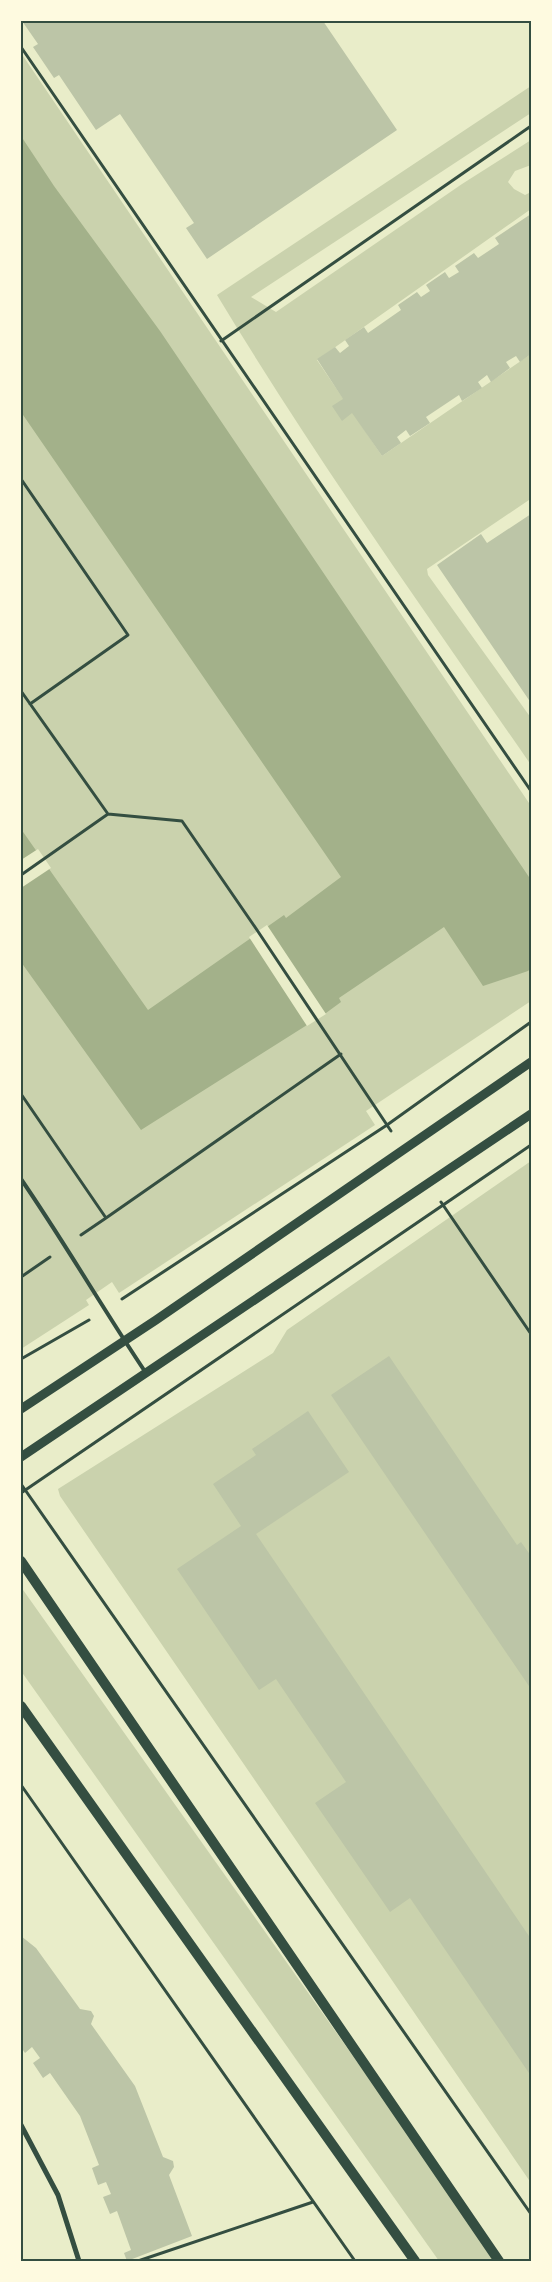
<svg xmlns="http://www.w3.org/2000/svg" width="552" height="2282" font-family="'Space Grotesk',sans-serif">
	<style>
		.green { fill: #cad2ad }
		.water { fill: #a3b18a }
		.pier { fill: #e9edc9 }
		.building { fill: #bcc5a7 }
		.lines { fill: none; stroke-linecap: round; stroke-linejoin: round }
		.path { stroke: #344e41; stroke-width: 3 }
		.service { stroke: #344e41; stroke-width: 4 }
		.minor { stroke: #344e41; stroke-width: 5 }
		.tertiary { stroke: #344e41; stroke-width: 9 }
		.secondary { stroke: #344e41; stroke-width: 10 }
		.neatline { fill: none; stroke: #344e41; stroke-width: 2 }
	</style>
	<rect width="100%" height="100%" fill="#e9edc9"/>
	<path class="green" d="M21,53L531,806V1001L366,1111L375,1125L119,1293L112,1282L86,1300L89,1305L21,1349Z
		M531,86V113L251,297L276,312L462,184L531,140V165L515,171L508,182L514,189L525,195L531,192V209L317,360L382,456L531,354V501L529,500L427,569L428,575L531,718V765C424,610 314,456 217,295Z
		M531,1161V2183L60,1496L58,1489L273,1353L287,1330Z
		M21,1587L498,2261H439L21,1671Z"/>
	<path class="water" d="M21,136L54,186L160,331L531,880V968L528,971L483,986L444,927L339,998L341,1002L326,1013L141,1130L21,962V829L148,1010L284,915L286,918L341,877L21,412Z"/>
	<path class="pier" d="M38,849L51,868L21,888V860Z
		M267,925L326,1014L307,1026L249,937Z"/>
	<path class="building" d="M22,21H323L397,130L207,259L186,228L194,223L120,114L96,130L59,75L54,78L33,47L38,44Z
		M531,214V354L520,362L516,356L506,362L510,368L491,382L487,375L478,382L482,388L462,401L459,395L426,417L430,423L410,436L406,430L397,437L401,443L382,456L352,413L342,421L332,406L343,399L317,359L335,347L340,353L349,346L345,340L364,327L368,333L401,310L398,305L417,292L421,297L430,291L426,285L445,272L449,278L459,272L455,266L474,253L478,258L499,244L495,238Z
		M531,514V703L437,565L481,534L487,543Z
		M389,1356L517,1545L521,1542L531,1556V1689L331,1395Z
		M308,1411L349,1472L256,1534L531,1939V2076L410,1898L390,1912L315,1803L346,1782L276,1679L259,1690L177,1569L241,1526L213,1484L256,1455L252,1449Z
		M21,1936L36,1948L80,2009L91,2011L94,2016L91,2024L135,2086L163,2157L173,2161L174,2167L169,2175L192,2236L127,2261L124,2253L131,2250L117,2211L110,2214L103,2197L111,2194L106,2182L98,2185L92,2168L99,2165L80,2116L50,2073L43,2078L33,2063L40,2058L32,2047L25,2053L21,2047Z"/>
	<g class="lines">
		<path class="path" d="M21,47L531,791
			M221,341L531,126
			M21,479L128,635L30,704
			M21,691L108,814L182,821L257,930L391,1131
			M21,875L108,814
			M21,1094L106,1218L341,1054
			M441,1202L531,1334
			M81,1235L106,1218
			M21,1277L50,1257
			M122,1299L387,1125L531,1022
			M21,1359L89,1320
			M21,1484L531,2214
			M21,1493L531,1145
			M21,1785L355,2261
			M138,2261L313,2202"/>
		<path class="service" d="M21,1179C65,1243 103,1309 146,1373"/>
		<path class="minor" d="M21,2125L58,2195L79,2261"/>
		<path class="tertiary" d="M21,1409L156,1320L531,1062
			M21,1457L531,1114"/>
		<path class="secondary" d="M21,1561L499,2261
			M21,1706L415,2261"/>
	</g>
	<rect width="552" height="2282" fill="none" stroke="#fefae0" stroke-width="45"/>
	<rect x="22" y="22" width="508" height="2238" class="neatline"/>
</svg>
